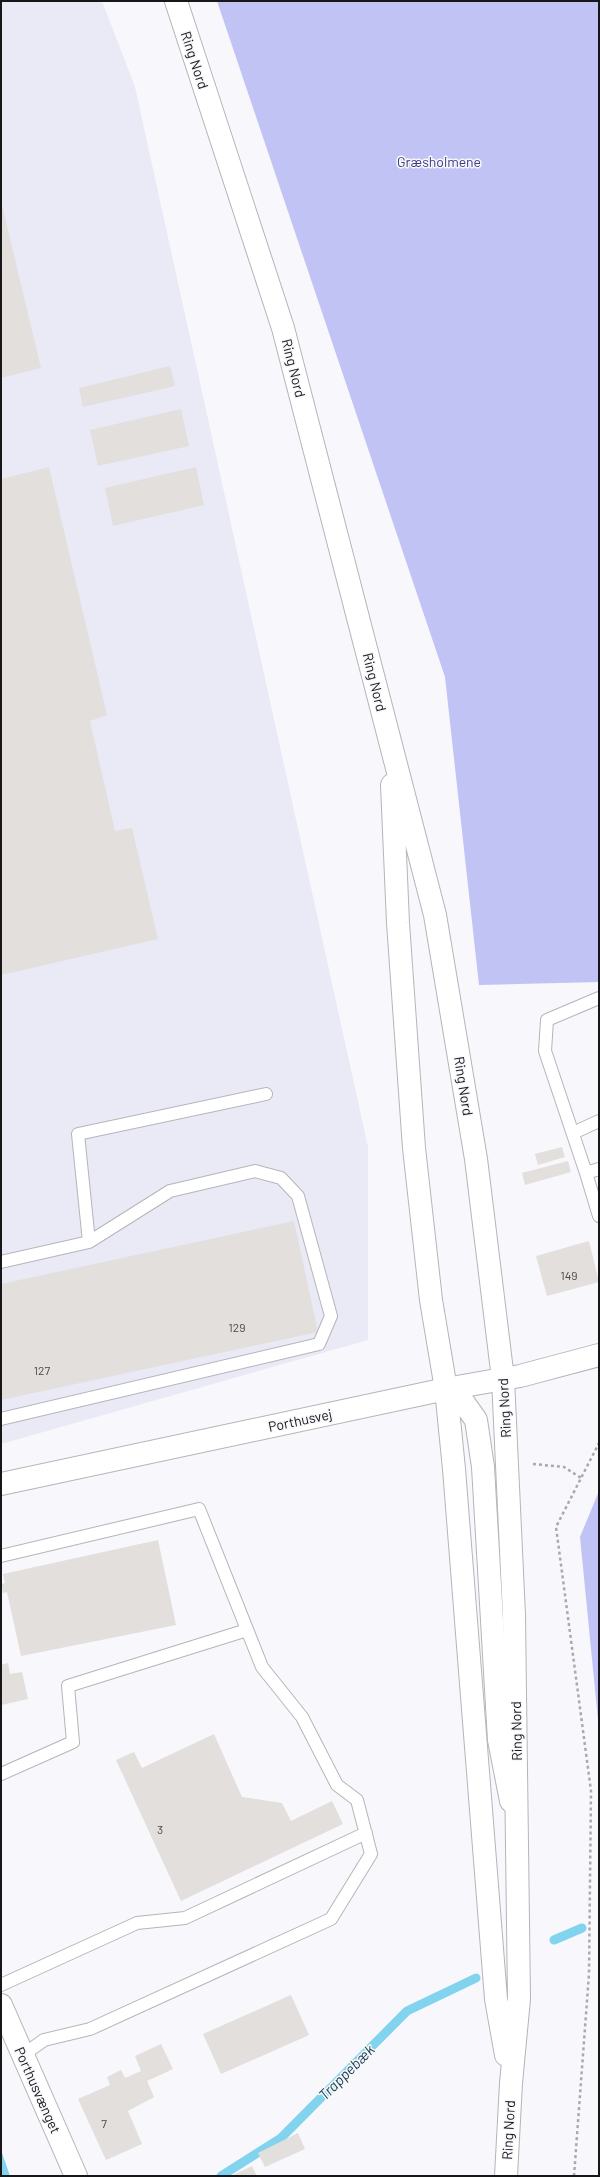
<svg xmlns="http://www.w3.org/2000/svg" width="600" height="2177" font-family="Barlow,sans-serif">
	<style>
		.built { fill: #e9eaf6 }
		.forest { fill: #c1c3f5 }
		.water { fill: #81d3ee }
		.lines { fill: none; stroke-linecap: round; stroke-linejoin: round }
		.stream { stroke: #81d3ee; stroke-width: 9 }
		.building { fill: #e2dfdc }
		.service-casing { stroke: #b5b5b9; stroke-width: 14 }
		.minor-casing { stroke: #b5b5b9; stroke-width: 24 }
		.tertiary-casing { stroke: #b5b5b9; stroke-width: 24 }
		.secondary-casing { stroke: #b5b5b9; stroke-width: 24 }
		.path { stroke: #aaaaae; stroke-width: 2.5; stroke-dasharray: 3 3; stroke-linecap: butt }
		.service { stroke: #fff; stroke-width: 12 }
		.minor { stroke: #fff; stroke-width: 22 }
		.tertiary { stroke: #fff; stroke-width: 22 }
		.secondary { stroke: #fff; stroke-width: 22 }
		.labels { text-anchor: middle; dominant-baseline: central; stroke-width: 3; stroke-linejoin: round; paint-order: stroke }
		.number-label { font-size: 12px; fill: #4a494a }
		.street-label { font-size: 14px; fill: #171719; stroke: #f7f7fc }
		.park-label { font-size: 14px; fill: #3e3981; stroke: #f7f7fc }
		.water-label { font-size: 15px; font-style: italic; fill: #193f4b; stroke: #f7f7fc }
	</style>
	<rect width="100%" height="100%" fill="#f7f7fc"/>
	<path class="built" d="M1,1H102L135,87L368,1147V1340L1,1444Z"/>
	<path class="forest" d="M217,1H599V982L479,985L445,677Z
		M599,1491V1730L580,1537Z"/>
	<path class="water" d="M1,2150L10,2176H1Z"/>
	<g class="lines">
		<path class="stream" d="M554,1940L582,1928
			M221,2176L281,2138L407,2011L476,1978"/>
	</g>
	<path class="building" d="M1,201L41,368L1,378Z
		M170,366L175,386L83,407L79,388Z
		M181,409L189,446L98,466L90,430Z
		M49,467L107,715L90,721L115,831L132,828L158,939L1,975V479Z
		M196,467L204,505L113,526L105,488Z
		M562,1147L565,1157L538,1165L535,1154Z
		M568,1161L571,1172L525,1185L522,1173Z
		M294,1221L318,1332L1,1400V1284Z
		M589,1241L599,1282L547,1296L536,1256Z
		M158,1540L176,1625L21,1656L7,1592L3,1593L1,1584L5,1583L3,1574Z
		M8,1663L10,1674L22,1672L28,1699L1,1705V1665Z
		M214,1734L242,1797L282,1803L291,1821L332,1801L343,1824L181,1901L116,1760L134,1752L142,1768Z
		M291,1995L309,2035L221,2074L203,2034Z
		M161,2044L173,2069L147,2081L154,2097L128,2111L142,2144L106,2160L78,2099L110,2085L107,2077L121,2070L125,2078L141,2071L135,2056Z
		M298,2133L305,2149L265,2167L258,2153Z
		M252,2166L257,2176H231Z"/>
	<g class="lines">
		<g class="service-casing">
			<path id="service" d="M599,998L547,1020L545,1051L586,1173L599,1216
				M573,1133L599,1121
				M586,1173L599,1169
				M89,1242L78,1134L266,1094
				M1,1262L89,1242L170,1191L255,1171L281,1178L298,1196L331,1316L319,1344L1,1419
				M1,1556L199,1509L262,1667L302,1717L337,1785L357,1800L371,1854L331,1919L90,2029L44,2040L23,2055
				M1,1774L73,1742L68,1686L247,1630
				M1,1985L137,1923L185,1918L366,1833"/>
		</g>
		<g class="minor-casing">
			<path id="minor" d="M1,2005L76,2176"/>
		</g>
		<g class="tertiary-casing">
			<path id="tertiary" d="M446,1389L464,1403L476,1420L483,1467L499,1740L511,1801
				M1,1484L446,1389L520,1376L599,1355"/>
		</g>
		<g class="secondary-casing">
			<path id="secondary" d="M176,1L283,328L435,915L476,1159L503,1379L514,1615L519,1999L511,2083L506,2176
				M392,785L398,923L414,1148L431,1300L446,1389L454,1469L496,1999L506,2055"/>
		</g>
		<path class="path" d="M533,1464L564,1467L581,1478
			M574,2176L589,1974L591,1791L556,1527L599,1443"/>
		<use href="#service" class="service"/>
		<use href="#minor" class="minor"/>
		<use href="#tertiary" class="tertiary"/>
		<use href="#secondary" class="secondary"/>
	</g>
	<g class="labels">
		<g class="number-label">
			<text x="569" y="1275">149</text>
			<text x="237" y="1327">129</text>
			<text x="42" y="1370">127</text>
			<text x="160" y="1829">3</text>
			<text x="104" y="2123">7</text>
		</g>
		<g class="street-label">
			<text transform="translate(195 60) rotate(72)">Ring Nord</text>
			<text transform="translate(294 368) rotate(76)">Ring Nord</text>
			<text transform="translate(375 682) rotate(76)">Ring Nord</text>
			<text transform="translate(464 1086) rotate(81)">Ring Nord</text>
			<text transform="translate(504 1408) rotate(-93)">Ring Nord</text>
			<text transform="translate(300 1420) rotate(-12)">Porthusvej</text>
			<text transform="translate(516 1731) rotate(-91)">Ring Nord</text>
			<text transform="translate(38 2090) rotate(66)">Porthusvænget</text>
			<text transform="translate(508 2130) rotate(-87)">Ring Nord</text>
		</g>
		<g class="park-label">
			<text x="439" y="161">Græsholmene</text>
		</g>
		<g class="water-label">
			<text transform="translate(346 2072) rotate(-45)">Trappebæk</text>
		</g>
	</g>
	<rect width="600" height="2177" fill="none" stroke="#171719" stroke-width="4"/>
</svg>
